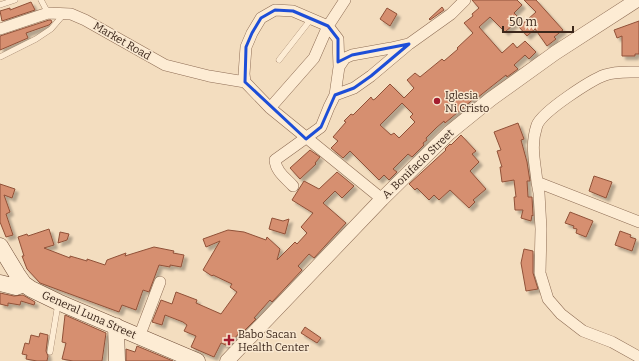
<svg xmlns="http://www.w3.org/2000/svg" width="639" height="361" font-family="Bitter,serif">
	<style>
		.building { fill: #d68f70; stroke: #905138; fill-rule: evenodd; filter: url(#shadow) }
		.lines { fill: none; stroke-linecap: round; stroke-linejoin: round }
		.service-casing { stroke: #8e6d55; stroke-width: 6 }
		.minor-casing { stroke: #8e6d55; stroke-width: 12 }
		.tertiary-casing { stroke: #8e6d55; stroke-width: 15 }
		.secondary-casing { stroke: #704e38; stroke-width: 17 }
		.service { stroke: #fdecd4; stroke-width: 5.5 }
		.minor { stroke: #fdecd4; stroke-width: 11 }
		.tertiary { stroke: #fdecd4; stroke-width: 14 }
		.secondary { stroke: #fdecd4; stroke-width: 16 }
		.marked { fill: none; stroke: #1d4ed8; stroke-width: 3; stroke-linejoin: round }
		.poi-dot { fill: #a41e2f; stroke: #f9e8d0; stroke-width: 1.5 }
		.labels { text-anchor: middle; dominant-baseline: central; stroke-width: 3; stroke-linejoin: round; paint-order: stroke }
		.street-label { font-size: 11px; fill: #3c271b; stroke: #f9e8d0 }
		.poi-label { font-size: 11px; fill: #3c271b; stroke: #f9e8d0; text-anchor: start }
	</style>
	<defs>
		<filter id="shadow"><feDropShadow dx="3.5" dy="3.5" stdDeviation="1" flood-color="#0004"/></filter>
	</defs>
	<rect width="100%" height="100%" fill="#f3ddbf"/>
	<path class="building" d="M472,0H517L522,5L514,13L520,19L505,32L490,17L479,27L502,53L513,43L517,48L525,41L536,52L529,59L525,55L514,65L518,69L507,77L506,75L477,98L476,97L445,123L444,121L436,128L426,138L427,140L423,143L424,145L412,157L408,154L393,169L397,172L389,180L384,175L379,180L350,151L343,158L331,148L338,141L333,137L346,122L344,121L351,114L353,115L371,97L373,100L375,99L390,84L404,98L414,88L407,80L415,73L420,77L442,59L444,61L458,49L457,48L473,33L464,23L473,16L472,14L479,8ZM402,103L413,114L410,117L415,122L399,138L394,133L391,135L380,125Z
		M524,0H536L563,30L554,37L556,39L547,46L535,29L527,36L519,27L536,12Z
		M31,2L35,10L2,21L0,11L10,8V10Z
		M442,7L444,10L430,20L429,19Z
		M387,8L397,14L390,26L380,19Z
		M49,20H51L52,22L49,25L26,33L28,38L0,50V36Z
		M639,21V54H635V56H622V36L617,38L614,30Z
		M518,123L524,139L521,140L527,162L529,175L530,181H527L528,197H532L533,216L532,215L531,221L521,218L523,210H515L514,197H516L514,180L502,182L500,167H502L497,151L501,150L494,132Z
		M461,135L476,151L472,154L479,162L470,171L486,189L473,200L475,202L469,208L450,190L439,200L434,195L429,200L417,188L415,190L409,184L446,150L445,149L450,144L451,145Z
		M310,150L320,157L315,163L316,164L300,179L290,168Z
		M337,172L354,186L342,198L335,191L323,203L346,223L314,258L309,254L298,266L302,270L272,302L270,300L254,318L256,319L242,333L240,332L228,346L221,343L214,357L191,347L196,336L184,331L187,325L183,322L165,315L162,325L152,322L161,300L172,304L176,292L197,300L196,303L221,314L237,292L230,287L232,284L213,275L212,276L203,270L220,241L206,247L203,239L228,230L244,232L266,240L267,237L280,249L277,260L295,242L297,244L307,233L301,227L313,213L292,200L304,181L319,189Z
		M594,176L612,182L606,198L589,191Z
		M0,184L15,189L12,198L4,195L10,212L6,214L13,235L6,237L0,222Z
		M570,212L593,221L586,237L576,233L577,229L573,228L574,226L565,223Z
		M272,218L283,221L289,219L285,234L269,229Z
		M49,229L54,245L44,248L70,258V256L87,261V259L105,265L107,260L126,253L125,256L154,247L174,251L173,253L184,255L181,267L170,265V267L159,265L149,292L143,290L136,310L122,305L119,312L40,283L27,269L22,256H24L18,237L27,234L28,236Z
		M620,231L631,235L630,237L636,239L632,251L615,245Z
		M60,232L69,234L67,240L58,243Z
		M524,249L533,251V273L538,289L526,291L521,263Z
		M0,293L14,296L23,295L35,302L34,305L21,301L20,305L8,303V306L0,304Z
		M65,315L106,333L102,361H73L62,359L66,343L62,342Z
		M305,327L321,338L317,343L301,333Z
		M40,333L48,335L46,351L48,356L47,361H37L26,359L27,355L22,354L25,343L29,344L31,335L39,337Z
		M137,346L173,361H126V349L135,352Z"/>
	<g class="lines">
		<g class="service-casing">
			<path id="service" d="M41,0L48,13
				M0,5L15,0
				M0,57L36,39L51,29L64,14
				M279,60L311,19
				M50,352L58,304"/>
		</g>
		<g class="minor-casing">
			<path id="minor" d="M345,0L328,26L293,11L275,10L261,18L252,33L246,47L244,74L245,82L270,108L382,199
				M0,29L48,13L71,14L85,20L165,65L209,76L245,82
				M339,67L345,58L352,55L391,48L408,44
				M639,72C628,72 616,71 605,75C591,80 543,111 537,125C530,146 535,161 537,182L639,222
				M335,95L354,88L371,76L409,44L451,14L465,0
				M270,108L314,58L328,26L338,39L339,67L335,95L329,107L321,127L275,160C276,172 286,178 293,186
				M537,182L539,193L541,229L540,273L548,299L561,314L583,331L612,342L639,357
				M139,337L160,282"/>
		</g>
		<g class="tertiary-casing">
			<path id="tertiary" d="M227,361L382,199L449,133L491,99L555,53L637,0"/>
		</g>
		<g class="secondary-casing">
			<path id="secondary" d="M0,246L17,274L24,284L31,289L58,302L197,361
				M0,283L16,287L24,284
				M116,326L117,361"/>
		</g>
		<use href="#service" class="service"/>
		<use href="#minor" class="minor"/>
		<use href="#tertiary" class="tertiary"/>
		<use href="#secondary" class="secondary"/>
	</g>
	<path class="marked" d="M275,10L293,11L328,26L338,39V62L352,55L409,44L371,76L354,88L335,95L321,127L306,139L245,82L246,47L252,33L261,18Z"/>
	<g class="poi-dot">
		<circle cx="437" cy="101" r="4"/>
		<path d="M227 334h4v4h4v4h-4v4h-4v-4h-4v-4h4z"/>
	</g>
	<g class="labels">
		<g class="street-label">
			<text transform="translate(122 41) rotate(30)">Market Road</text>
			<text transform="translate(418 164) rotate(-44)">A. Bonifacio Street</text>
			<text transform="translate(89 315) rotate(24)">General Luna Street</text>
		</g>
		<g class="poi-label">
			<text x="445" y="95">Iglesia<tspan x="445" dy="13">Ni Cristo</tspan></text>
			<text x="238" y="334">Babo Sacan<tspan x="238" dy="13">Health Center</tspan></text>
		</g>
	</g>
	<path d="M503 26v6h70v-6" fill="none" stroke="#3c271b" stroke-width="2"/>
	<text x="509" y="26" font-size="12" fill="#3c271b" stroke="#f9e8d0" stroke-width="3" paint-order="stroke">50 m</text>
</svg>
